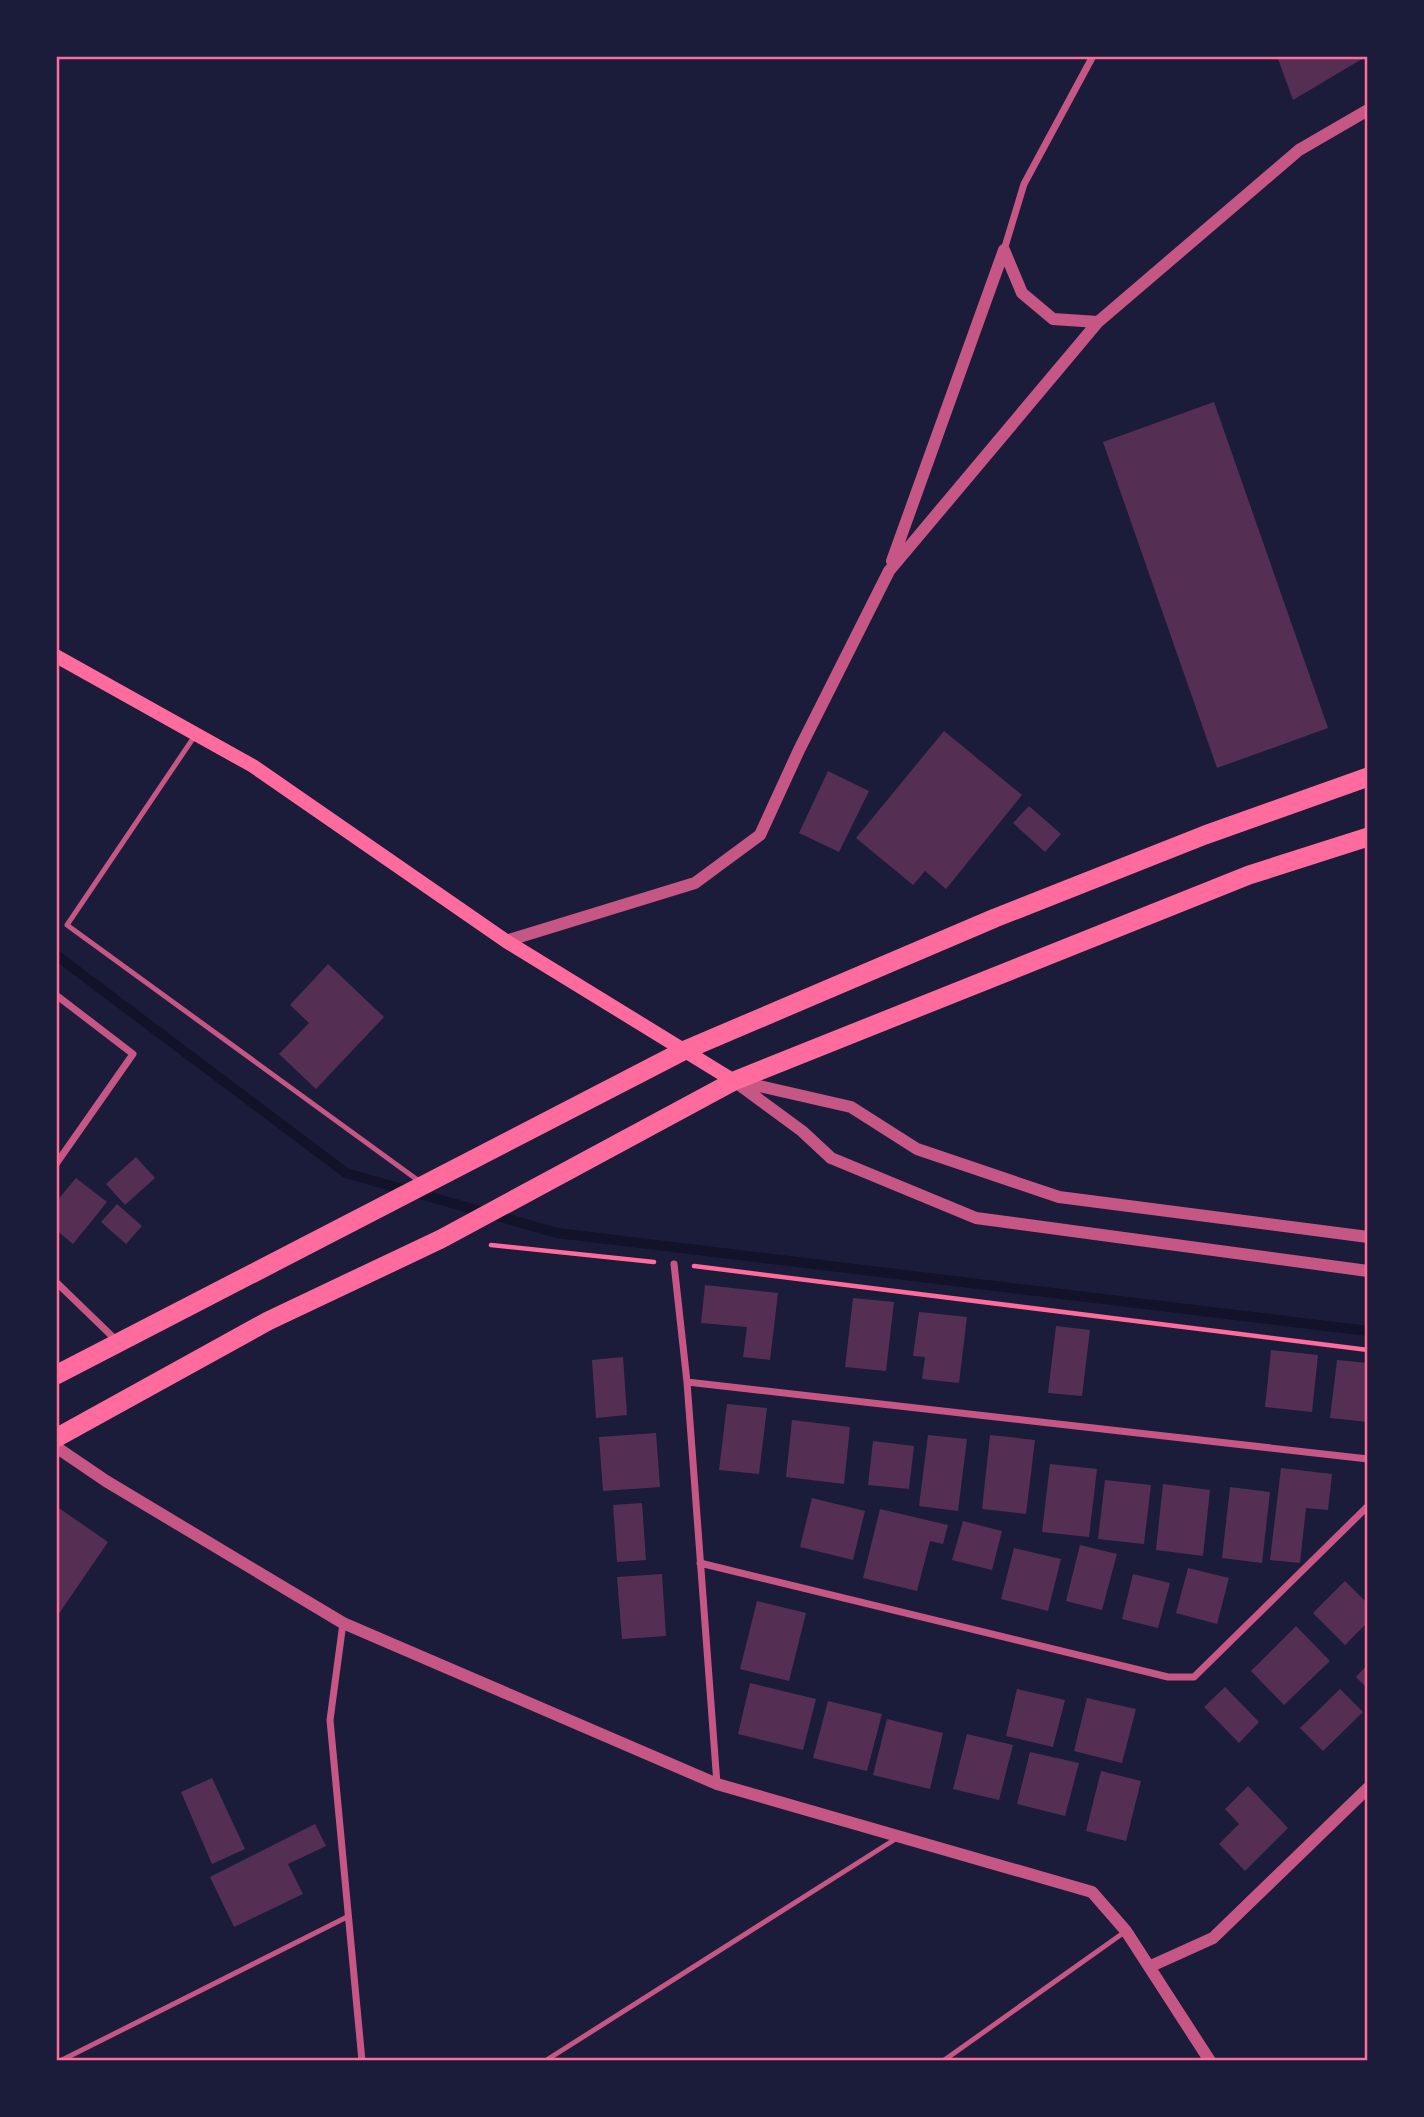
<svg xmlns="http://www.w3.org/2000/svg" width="1424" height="2117" font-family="'Fira Sans',sans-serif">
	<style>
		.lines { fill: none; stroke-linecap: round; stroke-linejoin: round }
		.stream { stroke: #12122b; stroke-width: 10 }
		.building { fill: #542f53 }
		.path { stroke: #ff6b9d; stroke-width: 4.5 }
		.service { stroke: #c65784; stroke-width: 5 }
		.minor { stroke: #c65784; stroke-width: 7 }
		.tertiary { stroke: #c65784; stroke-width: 12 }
		.secondary { stroke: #ff6b9d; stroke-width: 14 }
		.trunk { stroke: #ff6b9d; stroke-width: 19 }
		.neatline { fill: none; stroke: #ff6b9d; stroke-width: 2.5 }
	</style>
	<rect width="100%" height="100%" fill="#1b1b3a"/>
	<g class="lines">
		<path class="stream" d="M56,955L346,1173L557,1233L1368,1331"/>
	</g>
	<path class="building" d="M1277,56H1367L1293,100Z
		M1214,402L1328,728L1217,768L1103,442Z
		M944,731L1022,795L946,889L925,871L913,885L856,838Z
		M828,771L869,791L839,852L799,833Z
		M1029,806L1061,834L1045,852L1013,823Z
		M328,964L384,1017L316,1089L279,1054L309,1023L290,1005Z
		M136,1157L155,1178L125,1205L106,1184Z
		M76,1178L107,1202L73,1244L56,1230V1202Z
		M117,1204L142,1226L126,1244L101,1222Z
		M705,1285L778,1293L770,1360L743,1357L747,1327L701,1323Z
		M853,1298L894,1302L886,1371L845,1367Z
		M919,1312L967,1317L959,1383L922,1379L925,1357L913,1356Z
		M1056,1326L1090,1330L1082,1396L1048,1393Z
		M1271,1350L1318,1355L1312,1412L1265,1407Z
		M623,1357L627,1415L596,1418L592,1360Z
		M1337,1360L1368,1363V1422L1330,1418Z
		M727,1404L767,1408L759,1474L719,1470Z
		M792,1420L850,1427L844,1484L786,1477Z
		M656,1433L660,1487L603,1491L599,1437Z
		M928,1435L967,1439L958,1511L919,1506Z
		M990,1435L1035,1440L1026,1514L982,1509Z
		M873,1441L914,1446L909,1489L868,1485Z
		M1050,1464L1097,1469L1089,1537L1042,1532Z
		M1281,1468L1332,1474L1328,1510L1306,1508L1300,1563L1270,1560Z
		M1105,1480L1151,1485L1144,1544L1098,1539Z
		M1163,1484L1210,1490L1203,1556L1156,1550Z
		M1230,1487L1270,1492L1262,1563L1222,1558Z
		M812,1498L865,1511L853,1560L800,1547Z
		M642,1503L646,1560L617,1562L613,1505Z
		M56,1506L108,1542L56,1618Z
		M880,1509L948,1525L943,1544L930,1541L917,1591L863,1578Z
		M963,1521L1002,1531L992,1570L952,1560Z
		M1080,1545L1117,1554L1102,1610L1066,1601Z
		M1014,1548L1061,1559L1048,1611L1001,1599Z
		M1188,1568L1229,1578L1217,1624L1176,1613Z
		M662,1574L666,1636L622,1639L617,1577Z
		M1133,1574L1170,1583L1158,1628L1122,1619Z
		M1345,1581L1368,1604V1622L1345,1645L1313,1613Z
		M757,1601L806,1613L789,1681L740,1669Z
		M1296,1626L1330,1661L1284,1705L1251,1671Z
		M1368,1664V1689L1356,1677Z
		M750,1683L816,1699L803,1750L738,1734Z
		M1225,1687L1259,1722L1239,1743L1204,1707Z
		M1017,1689L1065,1700L1053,1747L1006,1736Z
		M1340,1689L1363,1712L1323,1751L1300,1728Z
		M1087,1698L1136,1709L1122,1763L1074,1751Z
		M828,1701L882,1714L867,1771L813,1758Z
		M887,1719L943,1733L930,1789L873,1775Z
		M967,1734L1013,1745L999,1800L953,1789Z
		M1030,1752L1079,1763L1065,1816L1017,1804Z
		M1101,1771L1141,1781L1126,1841L1086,1831Z
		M212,1778L245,1849L212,1864L181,1792Z
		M1248,1786L1288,1828L1245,1871L1219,1844L1239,1824L1225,1809Z
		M315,1824L326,1846L288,1864L303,1894L234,1927L210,1877Z"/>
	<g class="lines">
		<path class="path" d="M491,1245L654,1262
			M694,1266L1368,1350"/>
		<path class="service" d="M194,737L67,925L419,1181
			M60,2061L349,1916
			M545,2061L897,1838
			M943,2061L1126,1931"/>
		<path class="minor" d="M1004,250L1024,184L1093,56
			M56,995L133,1054L56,1164
			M674,1264L687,1382L717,1784
			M56,1282L117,1341
			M687,1382L1368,1459
			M700,1563L1168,1677H1194L1368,1506
			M343,1623L330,1720L362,2061"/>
		<path class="tertiary" d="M1004,250L1022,293L1053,319L1098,322
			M892,561L1004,250
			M506,941L695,883L760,835L799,750L889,571L1098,322L1299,150L1368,110
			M734,1081L802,1131L831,1158L976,1218L1368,1271
			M742,1082L851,1107L917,1149L1059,1197L1368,1237
			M56,1447L106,1481L343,1623L717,1784L1092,1892L1126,1931L1210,2061
			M1151,1966L1213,1938L1368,1788"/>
		<path class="secondary" d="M56,656L253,766L506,941L734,1081"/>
		<path class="trunk" d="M56,1375L683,1051L995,918L1205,835L1368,777
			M56,1438L268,1321L441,1239L734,1081L1249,875L1368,837"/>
	</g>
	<rect width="1424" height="2117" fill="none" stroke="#1b1b3a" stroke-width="116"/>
	<rect x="58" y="58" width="1308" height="2001" class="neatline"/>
</svg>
